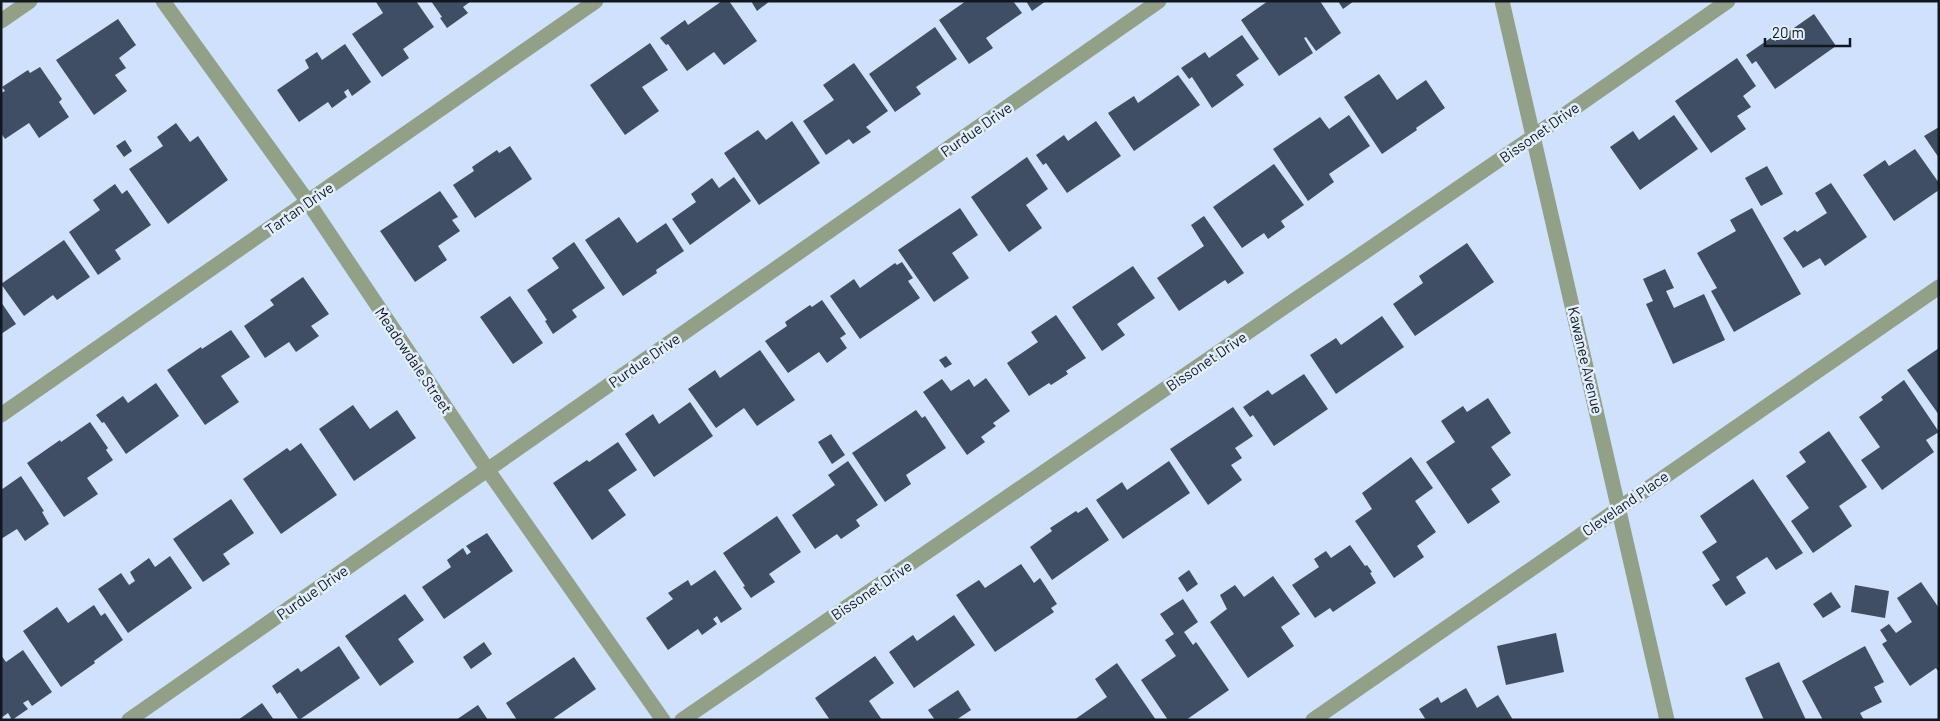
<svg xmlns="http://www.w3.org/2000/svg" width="1940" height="721" font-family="Barlow,sans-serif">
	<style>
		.building { fill: #404e64 }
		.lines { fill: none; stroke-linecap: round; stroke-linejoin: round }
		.minor { stroke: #93a088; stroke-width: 15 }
		.labels { text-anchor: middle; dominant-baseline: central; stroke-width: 5; stroke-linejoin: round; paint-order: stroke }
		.street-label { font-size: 15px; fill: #121821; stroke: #e3eefe }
	</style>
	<rect width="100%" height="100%" fill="#cfe1fc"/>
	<path class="building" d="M377,1H416L434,27L403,49L409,58L382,77L352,34L383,13L376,2Z
		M431,1H471L463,7L468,13L447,28L440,18L442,17Z
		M722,1H729L757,41L724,65L714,52L687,71L668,44L666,45L660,38L685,20L688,25Z
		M751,1H770L757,11Z
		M966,1H1013L1022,13L986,38L993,48L969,64L939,20Z
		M1026,1H1046L1032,11Z
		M1268,1H1320L1341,33L1316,51L1306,37L1304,38L1313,53L1279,76L1241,20Z
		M1338,1H1354L1343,9Z
		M1814,14L1836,46L1775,89L1756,61L1752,64L1746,55L1772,37L1775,41Z
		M118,19L136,45L119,58L126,68L115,75L127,91L94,115L56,60Z
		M935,27L957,59L916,87L921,94L895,112L869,74Z
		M1242,35L1259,59L1236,75L1244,85L1212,108L1192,77L1189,79L1181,68L1205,52L1209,58Z
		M650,43L668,70L642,87L659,111L625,135L590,85Z
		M345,44L371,82L352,96L348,89L344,92L347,97L332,108L328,102L299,122L277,90L309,68L305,60L317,52L322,60Z
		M1737,58L1756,86L1743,96L1751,107L1737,116L1746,129L1711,153L1675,101Z
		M854,63L888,111L866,127L871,132L853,144L849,139L826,155L803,121L834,100L823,85Z
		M40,67L62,99L59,102L69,117L39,138L29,123L5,139L1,133V93L5,91L2,87L28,70L30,73Z
		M1379,74L1397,100L1426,80L1445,108L1416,128L1417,130L1382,154L1344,97Z
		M1178,75L1200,105L1134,151L1108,113L1134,96L1138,103Z
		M1349,115L1370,146L1329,174L1334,182L1308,201L1273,149L1320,117L1329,129Z
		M1674,115L1698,149L1640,190L1610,147L1633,131L1639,140Z
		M792,121L820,163L759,205L724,153L758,130L766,140Z
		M1096,121L1121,156L1067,193L1046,163L1043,165L1036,155L1064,135L1068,141Z
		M176,123L190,142L198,136L228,180L168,224L129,169L163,146L157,137Z
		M1939,127V158L1924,136Z
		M125,140L132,151L124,157L116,146Z
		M510,146L532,179L475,218L453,185L474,171L472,167L497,150L499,153Z
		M1915,149L1939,183V190L1894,221L1863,175L1885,160L1889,166Z
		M1027,157L1048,189L1026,205L1042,228L1009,252L971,197Z
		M1274,164L1304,205L1281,221L1285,227L1268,239L1264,233L1242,248L1213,207Z
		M1767,166L1783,194L1761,206L1745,178Z
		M734,177L751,201L690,245L672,219L696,202L691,194L712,178L719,188Z
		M1831,183L1867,237L1825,266L1820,258L1803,268L1783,238L1795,230L1797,232L1827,213L1815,193Z
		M115,184L122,194L127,190L151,225L115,250L121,259L98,275L69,232L100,210L93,200Z
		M440,191L458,217L452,220L460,231L438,246L447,260L415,282L380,231Z
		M960,208L978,235L952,253L969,278L934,302L898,250Z
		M1752,208L1801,294L1734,332L1711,291L1717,288L1697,253L1736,231L1730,220Z
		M1204,216L1244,273L1228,284L1225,280L1179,311L1157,278L1204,246L1191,225Z
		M619,217L637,243L666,223L684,251L656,270L657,273L623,296L585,240Z
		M64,240L90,277L57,300L53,295L24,316L1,284Z
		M574,242L605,288L572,310L577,317L553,334L545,321L547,320L527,290L559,268L552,258Z
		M1467,243L1494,282L1415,336L1393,304L1423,283L1419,276Z
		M902,262L913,278L908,281L920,298L860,339L830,296L854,279L860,288L895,263L897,265Z
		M1133,266L1155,298L1117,324L1125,335L1102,351L1072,307Z
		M1665,269L1674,288L1666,291L1674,308L1704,294L1725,340L1673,364L1646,304L1653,301L1643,279Z
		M303,277L329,314L311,326L319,336L296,352L289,342L265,358L244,326L274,305L270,300Z
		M510,296L543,343L513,364L480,317Z
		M822,300L846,334L840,338L847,348L827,363L819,352L788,373L765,341L787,326L785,322L810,305L812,307Z
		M1,302L16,324L1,334Z
		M1056,315L1086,358L1066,371L1068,374L1051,385L1049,383L1029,396L1007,363L1038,342L1031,332Z
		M1382,316L1404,347L1336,394L1310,355L1336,338L1341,345Z
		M231,330L250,357L221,376L239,402L205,425L167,370L201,347L202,349Z
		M1939,348V415L1907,370Z
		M760,350L795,400L757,426L744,408L716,428L688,389L715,370L720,378Z
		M946,356L952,364L945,368L939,360Z
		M1304,374L1328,409L1274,446L1253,415L1250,417L1243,407L1268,390L1272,395Z
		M986,378L1010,411L993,423L996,426L981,437L985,442L967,455L923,392L942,379L951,391L969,379L974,387Z
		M1904,380L1939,432L1926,440L1934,452L1882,490L1861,460L1880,447L1859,417L1883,400L1881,397Z
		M156,383L179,416L126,454L104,422L102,423L96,415L123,396L128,403Z
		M1488,398L1511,433L1491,447L1511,475L1491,489L1500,502L1468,524L1426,462L1455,442L1441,421L1463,406L1467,412Z
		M690,402L713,436L654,477L625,434L653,414L659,424Z
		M353,405L370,429L397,410L416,438L354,481L319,429Z
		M1233,407L1253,436L1235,448L1242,458L1231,465L1242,480L1208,505L1170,449Z
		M916,410L922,418L925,416L946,448L906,475L911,484L885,502L852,453Z
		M90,422L108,448L106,450L113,460L87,478L98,494L64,517L27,463L60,440L61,442Z
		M1829,431L1867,487L1839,506L1852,526L1813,553L1791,521L1809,508L1786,476L1806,462L1799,452Z
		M831,434L845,455L832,464L818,442Z
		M618,442L637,470L608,490L626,515L592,540L553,483L587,460L589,462Z
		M301,443L337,495L281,534L243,479L287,448L290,451Z
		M1411,457L1433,488L1415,501L1436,532L1417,546L1424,557L1394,578L1355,521L1372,509L1362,493Z
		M848,461L878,505L856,520L860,526L841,539L837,534L815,549L792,515L835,485L828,475Z
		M1169,461L1190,493L1123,539L1096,500L1122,482L1127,490Z
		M21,476L44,511L42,512L49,524L25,541L17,529L1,539V490Z
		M1753,479L1803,553L1776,570L1767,557L1736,577L1746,593L1726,606L1712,585L1720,580L1702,552L1717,542L1700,516Z
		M231,499L254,533L223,554L230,564L203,582L173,539Z
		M1087,507L1109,540L1052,580L1030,547L1052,531L1050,528L1076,511L1078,513Z
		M777,516L801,552L769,574L775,582L751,598L743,587L745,586L723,553Z
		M487,533L513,571L444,619L422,587L451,567L447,560L463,548L467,555L471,552L466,546Z
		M1350,545L1365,566L1367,565L1372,572L1370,573L1376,583L1333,612L1330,608L1315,618L1292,585L1319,567L1314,559L1326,551L1331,558Z
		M170,556L192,588L128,633L98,589L121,573L129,585L135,581L130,572L149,558L155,567Z
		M1021,564L1034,583L1040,578L1057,604L1051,608L1054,612L995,652L956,595L979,580L985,588Z
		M715,570L742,609L721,623L717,616L713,619L717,624L702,635L698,629L668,650L646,618L673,599L668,593L688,580L691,586Z
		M1189,570L1198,584L1187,592L1178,578Z
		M1273,576L1300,614L1281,627L1294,646L1248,678L1210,622L1227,609L1220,595L1235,585L1244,597Z
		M1921,582L1939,608V673L1936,668L1910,686L1882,644L1887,641L1880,630L1889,624L1896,633L1912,622L1897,598Z
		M1855,585L1889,591L1885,618L1851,612Z
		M1831,592L1841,607L1823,618L1813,604Z
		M405,594L424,620L398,639L414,662L380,686L345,636Z
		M1183,599L1198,622L1184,632L1193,645L1196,642L1229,690L1186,720H1168L1141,680L1176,656L1165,640L1174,634L1160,614Z
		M94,605L101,616L105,613L123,640L94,661L95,663L61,687L23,631L57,607L68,623Z
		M954,615L975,645L914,688L889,652L913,635L917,641Z
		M1556,633L1564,672L1506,685L1497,646Z
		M484,642L492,654L471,669L463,657Z
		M339,646L360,678L299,720L280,692L277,694L272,686L298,668L301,672Z
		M1865,646L1884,682L1874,687L1882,702L1860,713L1864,720H1823L1802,681Z
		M23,650L52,692L32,706L28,700L23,703L28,709L12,720L8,713L1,718V655L6,662Z
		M875,656L894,683L869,701L882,720H830L815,698Z
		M574,657L596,689L554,718L555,720H517L506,703Z
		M1779,662L1806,720H1764L1745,678Z
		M1117,663L1156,720H1074L1107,697L1095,679Z
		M1466,688L1477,708L1498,695L1513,720H1426L1419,709L1438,697L1441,703Z
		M958,690L971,710L956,720H935L928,710Z
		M262,703L274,720H238Z
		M478,705L488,720H456Z"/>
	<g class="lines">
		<path class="minor" d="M163,1L308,202L487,469L663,720
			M1502,1L1667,720
			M1,21L30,1
			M1,415L596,1
			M129,720L1159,1
			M682,720L1534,136L1728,1
			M1313,720L1939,287"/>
	</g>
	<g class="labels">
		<g class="street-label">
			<text transform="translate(976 129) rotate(-35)">Purdue Drive</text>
			<text transform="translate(1539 132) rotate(-35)">Bissonet Drive</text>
			<text transform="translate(299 208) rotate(-35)">Tartan Drive</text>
			<text transform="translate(414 360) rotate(56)">Meadowdale Street</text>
			<text transform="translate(644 360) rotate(-35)">Purdue Drive</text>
			<text transform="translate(1586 360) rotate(77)">Kawanee Avenue</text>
			<text transform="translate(1206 361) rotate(-34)">Bissonet Drive</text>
			<text transform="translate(1625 503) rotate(-35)">Cleveland Place</text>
			<text transform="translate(871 590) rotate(-34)">Bissonet Drive</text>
			<text transform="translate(312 592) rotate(-35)">Purdue Drive</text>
		</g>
	</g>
	<rect width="1940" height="721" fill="none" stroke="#121821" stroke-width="5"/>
	<path d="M1765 38v8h85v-8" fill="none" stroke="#121821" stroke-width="2.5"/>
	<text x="1772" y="38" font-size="15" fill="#121821" stroke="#e3eefe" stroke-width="4" paint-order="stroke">20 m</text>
</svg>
